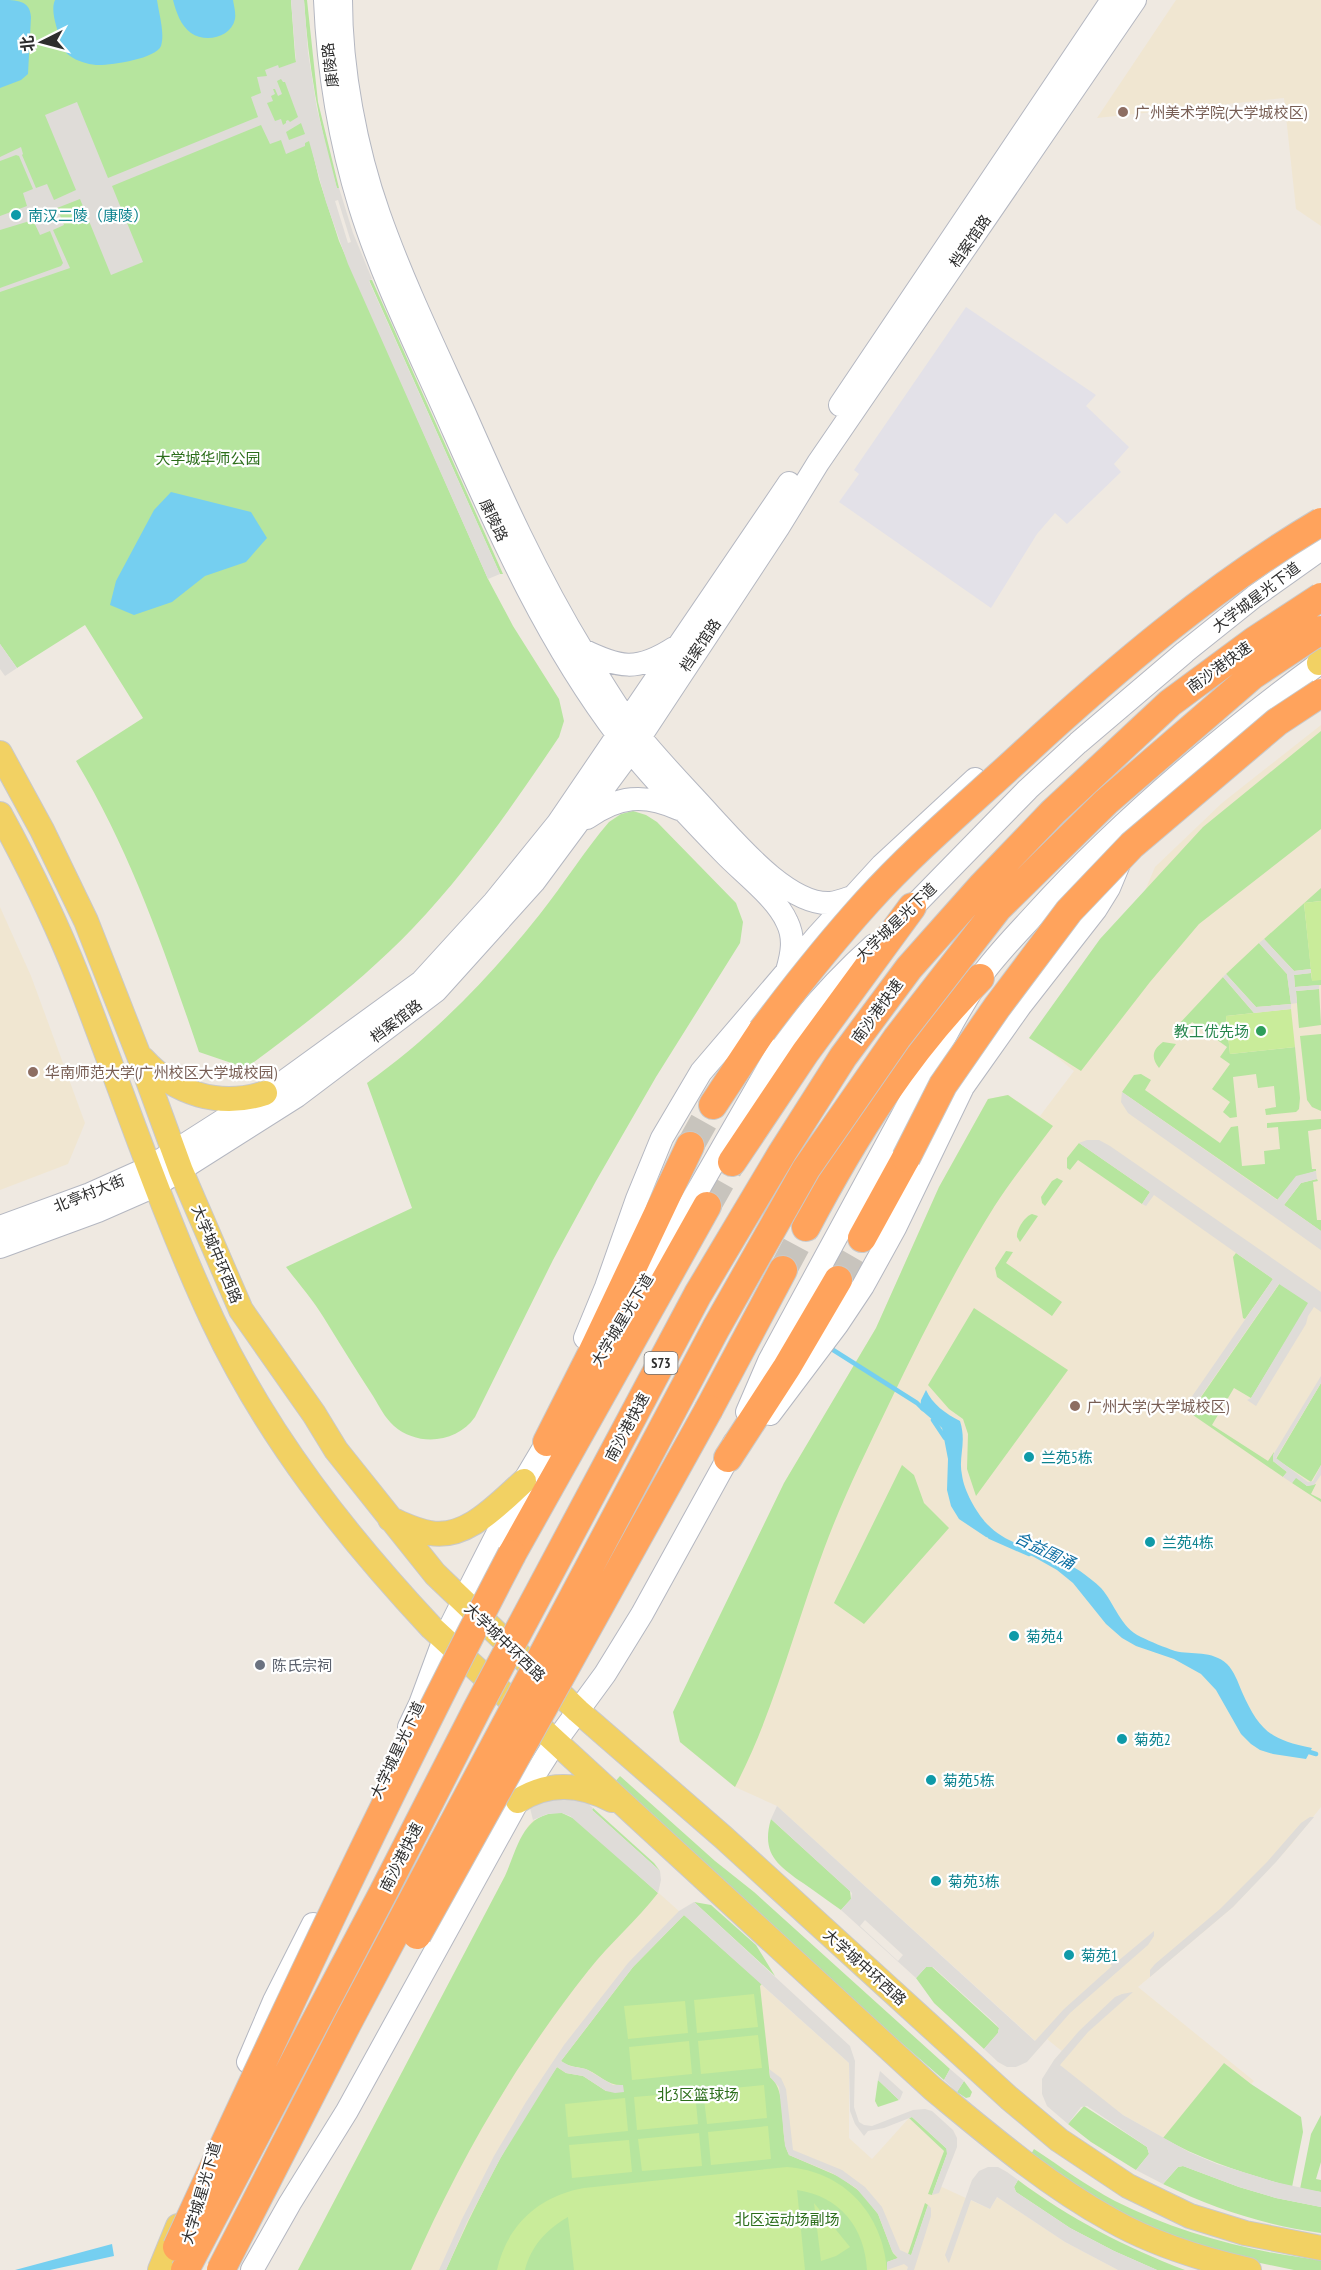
<svg xmlns="http://www.w3.org/2000/svg" width="1321" height="2270" font-family="'PT Sans Narrow','Noto Sans SC',sans-serif">
	<style>
		.industrial { fill: #e3e1e8 }
		.education { fill: #f0e6d1 }
		.green { fill: #b6e59e }
		.pitch { fill: #c9ec9a }
		.plaza { fill: #dfdcd8; fill-rule: evenodd }
		.water { fill: #75cff0 }
		.lines { fill: none; stroke-linecap: round; stroke-linejoin: round }
		.stream { stroke: #75cff0; stroke-width: 4.5 }
		.highway-tunnel { stroke: #c8c4bd; stroke-width: 28; stroke-dasharray: 28 14; stroke-linecap: butt }
		.secondary-casing { stroke: #b4b7c1; stroke-width: 24 }
		.primary-casing { stroke: #c9c9c9; stroke-width: 26 }
		.highway-casing { stroke: #c9c9c9; stroke-width: 30 }
		.secondary { stroke: #fff; stroke-width: 22 }
		.primary { stroke: #f2d163; stroke-width: 24 }
		.highway { stroke: #ffa35c; stroke-width: 28 }
		.highway-bridge-casing { stroke: #c9c9c9; stroke-width: 30; stroke-linecap: butt }
		.highway-bridge { stroke: #ffa35c; stroke-width: 28 }
		.education-dot { fill: #8d6e63; stroke: #fff; stroke-width: 2 }
		.culture-dot { fill: #0f9aa8; stroke: #fff; stroke-width: 2 }
		.leisure-dot { fill: #2e9e5b; stroke: #fff; stroke-width: 2 }
		.worship-dot { fill: #6b7280; stroke: #fff; stroke-width: 2 }
		.labels { text-anchor: middle; dominant-baseline: central; stroke-width: 4.5; stroke-linejoin: round; paint-order: stroke }
		.shield { fill: #fff; stroke: #6d6d6d; stroke-width: 1.5 }
		.shield-label { font-size: 14px; font-weight: bold; fill: #2e2e2e }
		.street-label { font-size: 15px; fill: #2e2e2e; stroke: #fff }
		.education-label { font-size: 15px; fill: #785e54; stroke: #fff; text-anchor: start }
		.culture-label { font-size: 15px; fill: #0d838f; stroke: #fff; text-anchor: start }
		.park-label { font-size: 15px; fill: #2c6e1b; stroke: #fff }
		.leisure-label { font-size: 15px; fill: #27864d; stroke: #fff; text-anchor: end }
		.worship-label { font-size: 15px; fill: #5b616d; stroke: #fff; text-anchor: start }
		.water-label { font-size: 16px; font-style: italic; fill: #0d6fa3; stroke: #fff }
	</style>
	<rect width="100%" height="100%" fill="#efe9e1"/>
	<path class="industrial" d="M966,307L1096,395L1086,406L1129,447L1114,464L1121,472L1067,524L1055,513L1037,534L991,608L839,502L859,474L854,470Z"/>
	<path class="education" d="M1176,0H1321V226L1296,209L1284,98L1097,118Z
		M1321,725V1807L1290,1846L1233,1907L1138,1987L1254,2081L1189,2152L1123,2115L1097,2096L1054,2060L1062,2051L1058,2048L1047,2039L1041,2046L777,1806L735,1787L680,1742L674,1712L784,1483L876,1328L939,1187L988,1099L1008,1095L1040,1116L1074,1071L1047,1049L1139,905L1155,867L1222,803Z
		M0,907L31,976L85,1123L68,1164L0,1190Z
		M533,1820H577L849,2063V2138L872,2159L909,2118L944,2151L933,2183L990,2209L997,2197L1065,2242L1118,2270H298L505,1876L528,1826Z"/>
	<path class="green" d="M0,0H291L295,55L303,111L319,179L339,241L488,579L513,626L559,699L564,721L559,737C514,804 468,870 413,928C362,981 304,1025 246,1068L199,1052C165,952 131,852 76,761L143,718L85,625L17,668L0,644Z
		M304,0H307L318,102L339,188L337,189C319,127 308,64 304,0Z
		M369,280H372L503,574H500Z
		M1321,731V829L1199,924L1150,982L1081,1071L1029,1038L1100,939L1203,827Z
		M633,811L646,815L657,822L736,903L743,922L740,943L656,1077L596,1181L553,1260L475,1417C457,1443 418,1447 394,1426C385,1418 379,1406 373,1396C356,1370 340,1344 324,1318C313,1300 299,1284 286,1267L412,1208L367,1083C433,1036 490,977 540,914C564,884 584,851 609,822L621,814Z
		M1321,888V901L1304,903L1311,969L1294,971L1264,939Z
		M1259,943L1287,974L1291,1004L1256,1007L1226,974Z
		M1311,973L1312,980H1321V985L1295,987L1294,975Z
		M1223,977L1254,1013L1226,1016L1230,1054L1295,1047L1300,1098L1299,1109L1296,1112L1266,1115L1265,1109L1276,1107L1274,1086L1258,1088L1256,1074L1233,1077L1237,1117L1230,1118L1223,1112L1230,1102L1212,1089L1230,1064L1220,1057L1227,1047L1192,1022L1185,1032L1179,1024Z
		M1319,989L1321,1025L1299,1028L1296,991Z
		M1321,1034V1111L1312,1107L1307,1100L1300,1036Z
		M1163,1042L1176,1044L1159,1068C1151,1058 1152,1050 1163,1042Z
		M1141,1074L1151,1080L1145,1090L1220,1143L1231,1127L1238,1126L1242,1166L1265,1164L1264,1151L1280,1149L1278,1127L1267,1128V1123L1321,1119V1129L1308,1131L1312,1169H1316V1171L1296,1177L1278,1200L1122,1092L1134,1075Z
		M1008,1095L1053,1126C1033,1153 1012,1179 994,1207C954,1271 920,1339 887,1408C865,1454 842,1500 824,1549C794,1629 774,1712 735,1787L680,1742L673,1712L784,1483L876,1328L939,1187L988,1099Z
		M1079,1143L1150,1192L1142,1204L1078,1160L1070,1170L1067,1168V1158Z
		M1057,1178L1063,1181L1045,1206L1042,1203L1041,1197L1052,1181Z
		M1317,1179L1318,1181L1313,1182L1317,1220H1321V1231L1284,1205L1301,1183Z
		M1032,1214L1038,1216L1020,1242L1017,1237C1016,1230 1025,1216 1032,1214Z
		M1006,1251L1013,1252L1006,1263L1062,1302L1052,1316L997,1277L995,1268Z
		M1236,1253L1273,1279L1245,1319L1243,1318L1233,1257Z
		M1280,1283L1309,1303L1251,1398L1234,1388L1212,1425L1268,1461L1274,1452L1273,1461L1287,1472L1283,1477L1190,1413Z
		M974,1308L1068,1370L976,1496L967,1469L968,1434L963,1419L949,1409L928,1385Z
		M1321,1383V1465L1311,1482L1276,1459Z
		M902,1465L914,1475L924,1503L949,1528L864,1624L834,1603Z
		M1296,1477L1307,1486L1316,1484L1311,1494L1321,1499V1502L1292,1483Z
		M620,1776L715,1861L754,1892L950,2069L944,2080L818,1970L613,1784Z
		M593,1808L654,1863L660,1871L592,1810Z
		M562,1813L577,1820L658,1893C637,1920 610,1943 588,1971C515,2063 458,2163 411,2270H298L505,1876C518,1847 523,1811 562,1813Z
		M771,1819L850,1891L851,1899L841,1910C828,1901 816,1892 803,1883C777,1865 761,1853 771,1819Z
		M694,1902L711,1905L756,1945L775,1976Z
		M684,1915L762,1984L760,1986L770,2077C789,2092 778,2133 789,2155L840,2177L862,2193L878,2214L893,2253L898,2258L887,2262V2270H446C477,2200 512,2130 557,2067L566,2073L583,2076L606,2091L623,2085C608,2086 601,2076 588,2070C579,2066 569,2068 561,2061L633,1967Z
		M931,1966L999,2028L998,2033L984,2049L934,2003L916,1978L926,1967Z
		M1224,2063L1251,2084L1301,2117L1303,2132L1292,2187C1247,2174 1204,2161 1163,2138Z
		M878,2080L899,2100L878,2107L875,2101Z
		M964,2081L972,2092L970,2097L966,2098L957,2092Z
		M1084,2106L1147,2147L1149,2154L1136,2170L1091,2142L1068,2124Z
		M1321,2115V2162L1316,2179L1321,2180V2192L1300,2189L1311,2134Z
		M912,2117L947,2149V2154L932,2195L928,2194L944,2151L909,2118Z
		M1034,2149C1061,2167 1087,2186 1115,2201C1178,2233 1251,2252 1321,2260V2270H1294L1246,2260L1222,2254L1135,2222L1030,2156Z
		M1183,2166L1239,2187L1276,2198L1321,2207V2233C1265,2225 1214,2209 1163,2184L1178,2167Z
		M1018,2180C1070,2219 1125,2247 1185,2270H1157L1114,2251L1070,2228L1016,2192L1014,2187Z
		M925,2203L928,2205L911,2256L908,2254Z"/>
	<path class="pitch" d="M1321,901V980L1312,981L1304,903Z
		M1291,1009L1295,1047L1230,1054L1226,1016Z
		M754,1994L758,2027L697,2033L694,2000Z
		M685,2001L688,2033L628,2039L624,2006Z
		M758,2035L762,2068L701,2074L698,2041Z
		M689,2041L692,2074L632,2080L629,2047Z
		M764,2085L767,2118L707,2124L703,2091Z
		M695,2092L698,2124L637,2130L634,2097Z
		M625,2098L628,2131L568,2137L565,2104Z
		M768,2126L771,2159L711,2165L708,2132Z
		M699,2133L702,2166L642,2171L638,2139Z
		M629,2140L632,2172L572,2178L569,2145Z
		M787,2167C844,2171 883,2214 887,2270H867C865,2228 840,2196 797,2190L805,2270H574L568,2217C547,2229 531,2246 525,2270H497C507,2225 539,2196 584,2188Z
		M814,2203L850,2247L836,2256L821,2261Z"/>
	<path class="plaza" d="M291,0H304L308,52L317,109L337,188H339L353,233L372,279L369,281L500,574L488,579L348,264L326,202L309,141L305,143V146L286,154L281,140L270,144L261,125L112,186L143,262L111,275L80,199L57,208L64,225L53,230L70,268L0,292V288L61,266L63,263L50,231L40,235L33,220L0,230V216L27,206L23,193L33,189L19,156L16,155L0,161V157L21,147L23,154L22,155L36,188L47,184L54,200L76,190L45,115L77,102L108,178L258,117L251,97L261,93L257,77L267,76L265,70L278,65L279,68L296,62ZM281,79L283,82H285L298,117L290,122L288,120L286,121V123L283,125L281,119L275,121L267,103L273,101L271,96L275,94L273,89H275L278,96L282,94L277,81ZM301,123L305,134L289,140L286,132ZM338,200L351,242L348,243L335,201Z
		M0,644L17,668L5,676L0,669Z
		M1264,939L1294,971L1311,969V973L1294,975L1295,987L1319,985V989L1296,991L1297,1003L1291,1004V1009L1254,1013L1223,977L1226,974L1256,1007L1291,1004L1287,974L1259,943Z
		M1122,1092L1277,1200L1296,1176L1316,1171L1317,1179L1301,1183L1284,1205L1321,1231V1250L1128,1113L1121,1102Z
		M1087,1140H1099L1110,1146L1321,1292V1312L1314,1307L1308,1316L1306,1324L1256,1406L1247,1400L1251,1398L1308,1303L1279,1284L1190,1412L1184,1408L1273,1279L1154,1195L1146,1206L1142,1204L1150,1192L1079,1143Z
		M1321,1376V1383L1276,1458L1308,1482L1313,1481L1321,1465V1475L1314,1485L1307,1486L1296,1478L1292,1483L1283,1477L1287,1472L1273,1461V1455Z
		M540,1796L585,1801L593,1808L592,1810L660,1871L661,1880L658,1893L570,1816L562,1813L547,1814L533,1820L529,1804Z
		M777,1806L1035,2041L1064,2009L1112,1966L1104,1957L1108,1952L1118,1961L1154,1931V1936L1148,1945L1070,2013L1027,2062L1016,2067H1007L998,2062L984,2049L998,2033L999,2028L996,2024L933,1967H926L916,1978L841,1910L851,1899L852,1893L771,1819ZM865,1920L903,1955L898,1961L860,1926Z
		M1310,1817H1314L1276,1862L1233,1907L1150,1977V1970L1155,1964L1220,1909L1267,1862L1301,1823Z
		M694,1902L850,2046L855,2061L854,2107L859,2122L864,2125L872,2126L913,2110L925,2109L932,2111L953,2130L957,2138V2147L939,2193L932,2195L947,2154L946,2148L912,2117L884,2128L868,2131L864,2136L855,2124L850,2111L849,2063L684,1915L633,1967L561,2061L570,2066L586,2069L613,2085H623L624,2092L615,2093L606,2091L583,2076L566,2073L557,2067L500,2159L467,2222L446,2270H439L462,2219L494,2156L526,2102L564,2045L628,1963L679,1911Z
		M1133,1992L1088,2032L1060,2065L1123,2115L1189,2152L1217,2164L1275,2182L1321,2192V2207L1276,2198L1239,2187L1183,2166L1178,2167L1163,2184L1136,2170L1149,2154L1147,2147L1087,2106L1081,2107L1068,2124L1047,2106L1042,2094V2079L1054,2060L1079,2031L1115,1997L1122,1994Z
		M769,2069L781,2078L786,2089L793,2150L842,2170L865,2187L882,2207L900,2250L911,2255L928,2205L931,2208V2216L914,2270H907L908,2267L904,2264L887,2270V2262L898,2258L892,2251L878,2214L856,2188L832,2173L789,2155L785,2146L779,2087L770,2077Z
		M950,2069L964,2081L957,2092L944,2080Z
		M880,2071L903,2092L900,2099L899,2100L878,2080Z
		M988,2167H998L1007,2172L1018,2180L1014,2187L1016,2192L1070,2228L1114,2251L1157,2270H1118L1065,2242L997,2197L990,2209L971,2200L949,2263L948,2262L945,2255L972,2180L979,2171Z"/>
	<path class="water" d="M0,0C17,0 30,0 31,17L28,74L21,80L0,88Z
		M55,0H157C159,14 165,33 161,46C156,59 108,66 96,65C87,64 77,61 70,56C62,51 60,40 58,32C55,22 51,9 55,0Z
		M173,0H233C234,6 236,13 235,19C231,38 205,43 191,33C181,26 176,12 173,0Z
		M171,492L251,512L267,538L246,562L205,576L172,602L134,615L110,605L116,581L154,510Z
		M926,1390C932,1404 946,1414 960,1421C967,1443 958,1457 962,1475C964,1491 976,1512 987,1524C1012,1550 1051,1551 1080,1571C1087,1576 1095,1582 1101,1588C1115,1604 1120,1627 1141,1637C1151,1642 1164,1647 1175,1651C1192,1655 1212,1650 1227,1664C1234,1671 1238,1682 1242,1692C1259,1730 1270,1740 1312,1748L1306,1759L1273,1754L1260,1750L1251,1744L1241,1734L1216,1690L1201,1674L1174,1659L1136,1646L1122,1638L1106,1624L1073,1583L1057,1570L1034,1557L1000,1541L986,1537L959,1519L951,1506L947,1490L948,1459L942,1428L920,1409L921,1400Z
		M112,2244L114,2256L50,2270H15Z"/>
	<g class="lines">
		<path class="stream" d="M830,1348L917,1403L923,1409
			M933,1420L945,1438
			M990,1537L1029,1554
			M1306,1751L1316,1754"/>
		<path class="highway-tunnel" d="M690,1146L713,1105
			M707,1206L732,1162
			M783,1270L806,1227
			M838,1280L862,1238"/>
		<g class="secondary-casing">
			<path id="secondary" d="M325,0C328,71 339,139 360,207C384,284 422,358 454,432C501,538 549,645 620,738C652,778 688,816 724,853C743,873 776,897 787,922C795,938 792,954 787,971
				M341,0C341,69 356,149 379,214C403,282 435,348 465,414C501,496 537,576 584,653C598,676 612,700 628,722C653,755 683,785 711,816C738,845 789,906 831,903C838,902 846,899 852,897
				M840,405L1112,0
				M581,649C619,668 637,672 674,648
				M587,818C618,796 644,793 679,809
				M900,920L1028,789L1078,743L1185,652L1255,596L1321,549
				M0,1227L90,1194L148,1168L286,1080L421,982L494,902L558,823L789,483
				M0,1247L98,1211L155,1186L297,1096L436,991L534,882L631,751L778,528L818,463L1135,0
				M585,1338L606,1287L637,1199L662,1138L701,1072L818,935L882,865L975,779
				M610,1343L778,1051C807,1012 838,977 874,945
				M747,1412L769,1361L953,1022C961,1008 970,993 979,979C995,956 1016,935 1035,914C1120,820 1219,737 1321,662
				M770,1414L837,1325L863,1286L895,1228L963,1087L1021,1005L1096,909L1109,888L1119,864
				M409,1727L420,1704L444,1639L463,1601L524,1481L555,1429
				M248,2062L274,2001L313,1924
				M252,2270L290,2203L347,2111L518,1801L556,1741L605,1674L642,1614L728,1458L734,1443"/>
		</g>
		<g class="primary-casing">
			<path id="primary" d="M1319,663L1321,661
				M0,753L42,830L86,921L139,1056L181,1171L241,1310L314,1414L336,1450L435,1574L578,1711L723,1837L1009,2098L1059,2140L1128,2186L1190,2216L1245,2233L1321,2248
				M0,814C29,867 56,922 78,978C123,1093 161,1210 213,1321C267,1436 346,1536 432,1628L933,2089C990,2136 1046,2184 1111,2220C1153,2244 1201,2259 1249,2270
				M143,1059C175,1094 220,1108 265,1093
				M390,1519C403,1524 416,1531 430,1533C467,1540 499,1503 524,1481
				M518,1801C549,1781 580,1784 612,1800
				M160,2270L178,2226"/>
		</g>
		<g class="highway-casing">
			<path id="highway" d="M713,1105L762,1031
				M732,1162L805,1053L912,907
				M806,1227C854,1136 907,1051 980,978
				M862,1238L906,1158
				M709,1409L783,1270
				M547,1442L592,1353L690,1146
				M728,1458L787,1367L838,1280
				M512,1554L707,1206"/>
		</g>
		<use href="#secondary" class="secondary"/>
		<use href="#primary" class="primary"/>
		<use href="#highway" class="highway"/>
		<g class="highway-bridge-casing">
			<path id="highway-bridge" d="M762,1031C795,987 830,943 867,902C915,849 970,803 1022,755C1114,670 1213,586 1321,522
				M906,1158L943,1085L997,1007L1069,911L1132,845L1277,722L1321,693
				M417,1935L709,1409
				M177,2247C284,2014 393,1782 512,1554
				M185,2270L384,1891L477,1709L698,1294L782,1153L843,1057L909,968L981,887L1053,812L1170,703L1254,641L1321,597
				M221,2270L347,2024L716,1328L806,1169L897,1038L998,908L1106,802L1253,675L1321,630"/>
		</g>
		<use href="#highway-bridge" class="highway-bridge"/>
	</g>
	<g class="education-dot">
		<circle cx="1123" cy="112" r="6"/>
		<circle cx="33" cy="1072" r="6"/>
		<circle cx="1075" cy="1406" r="6"/>
	</g>
	<g class="culture-dot">
		<circle cx="16" cy="215" r="6"/>
		<circle cx="1029" cy="1457" r="6"/>
		<circle cx="1150" cy="1542" r="6"/>
		<circle cx="1014" cy="1636" r="6"/>
		<circle cx="1122" cy="1739" r="6"/>
		<circle cx="931" cy="1780" r="6"/>
		<circle cx="936" cy="1881" r="6"/>
		<circle cx="1069" cy="1955" r="6"/>
	</g>
	<circle class="leisure-dot" cx="1261" cy="1031" r="6"/>
	<circle class="worship-dot" cx="260" cy="1665" r="6"/>
	<g class="labels">
		<rect class="shield" x="644.5" y="1352" width="33" height="22" rx="4.5"/>
		<g class="shield-label">
			<text x="661" y="1363">S73</text>
		</g>
		<g class="street-label">
			<text transform="translate(330 65) rotate(-97)">康陵路</text>
			<text transform="translate(970 241) rotate(-55)">档案馆路</text>
			<text transform="translate(494 520) rotate(64)">康陵路</text>
			<text transform="translate(1256 597) rotate(-37)">大学城星光下道</text>
			<text transform="translate(700 645) rotate(-56)">档案馆路</text>
			<text transform="translate(1219 667) rotate(-36)">南沙港快速</text>
			<text transform="translate(896 922) rotate(-44)">大学城星光下道</text>
			<text transform="translate(877 1011) rotate(-54)">南沙港快速</text>
			<text transform="translate(396 1021) rotate(-37)">档案馆路</text>
			<text transform="translate(89 1193) rotate(-22)">北亭村大街</text>
			<text transform="translate(217 1254) rotate(67)">大学城中环西路</text>
			<text transform="translate(622 1320) rotate(-59)">大学城星光下道</text>
			<text transform="translate(627 1427) rotate(-62)">南沙港快速</text>
			<text transform="translate(505 1642) rotate(44)">大学城中环西路</text>
			<text transform="translate(397 1750) rotate(-65)">大学城星光下道</text>
			<text transform="translate(401 1857) rotate(-63)">南沙港快速</text>
			<text transform="translate(865 1967) rotate(42)">大学城中环西路</text>
			<text transform="translate(201 2193) rotate(-74)">大学城星光下道</text>
		</g>
		<g class="education-label">
			<text x="1135" y="112">广州美术学院(大学城校区)</text>
			<text x="45" y="1072">华南师范大学(广州校区大学城校园)</text>
			<text x="1087" y="1406">广州大学(大学城校区)</text>
		</g>
		<g class="culture-label">
			<text x="28" y="215">南汉二陵（康陵）</text>
			<text x="1041" y="1457">兰苑5栋</text>
			<text x="1162" y="1542">兰苑4栋</text>
			<text x="1026" y="1636">菊苑4</text>
			<text x="1134" y="1739">菊苑2</text>
			<text x="943" y="1780">菊苑5栋</text>
			<text x="948" y="1881">菊苑3栋</text>
			<text x="1081" y="1955">菊苑1</text>
		</g>
		<g class="park-label">
			<text x="208" y="458">大学城华师公园</text>
			<text x="698" y="2094">北3区篮球场</text>
			<text x="787" y="2219">北区运动场副场</text>
		</g>
		<g class="leisure-label">
			<text x="1249" y="1031">教工优先场</text>
		</g>
		<g class="worship-label">
			<text x="272" y="1665">陈氏宗祠</text>
		</g>
		<g class="water-label">
			<text transform="translate(1045 1550) rotate(26)">合益围涌</text>
		</g>
	</g>
	<g transform="translate(42 42) rotate(264)" stroke="#ffffff" stroke-width="4.5" paint-order="stroke">
	<path d="M0-4.5L10 22L0 15L-10 22Z" fill="#2e2e2e"/>
	<text y="-9" font-size="16" font-weight="bold" text-anchor="middle" fill="#2e2e2e">北</text>
	</g>
</svg>
